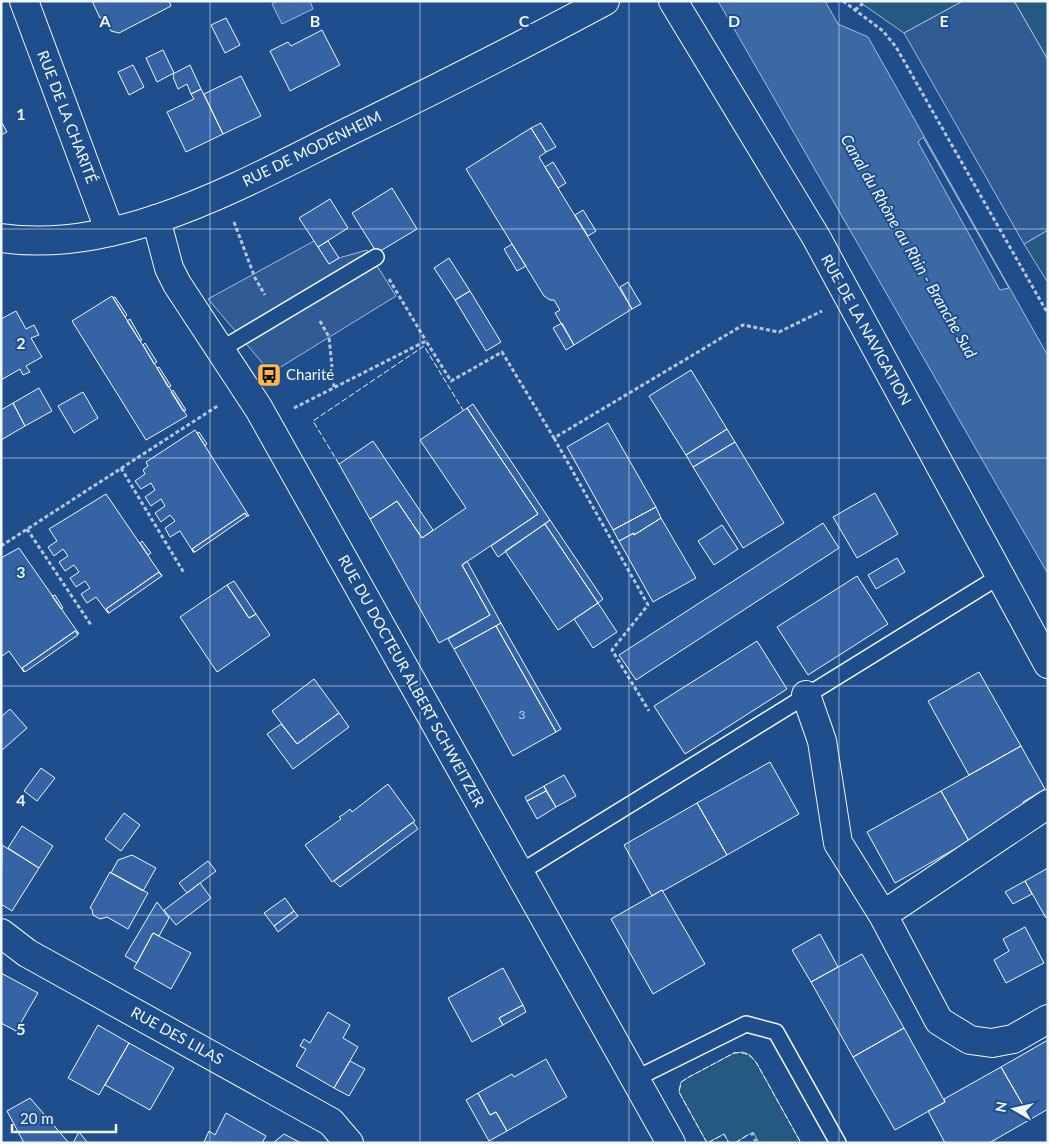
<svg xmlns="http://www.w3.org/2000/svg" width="1049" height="1144" font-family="Lato,sans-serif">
  <rect width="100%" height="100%" fill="#1f4e8c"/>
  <path fill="#245a82" stroke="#a8bbd7" d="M858,1H963L904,33Z
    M1014,1H1048V60Z
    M1048,230V283L1024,244Z
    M743,1052L750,1055L756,1062L801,1143H759L753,1132L735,1143H729L724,1134L707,1143L679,1092L681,1082L689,1077L734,1053Z"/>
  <path fill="#305b95" stroke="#a8bbd7" d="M963,1H1014L1048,60V230L1024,244L904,33Z
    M314,241L329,264L339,258L367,250L396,296L271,373L208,299Z"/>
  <path fill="#3b69a3" stroke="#a8bbd7" d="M277,1H310L313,9L282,24L272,4Z
    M718,1H825L838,24L868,37L1048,356V574Z"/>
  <path fill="#1f4e8c" stroke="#a8bbd7" d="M923,137L1009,288L1000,290L918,142Z"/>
  <path fill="#3563a3" stroke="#f2f6ff" d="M92,1H169L171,6L119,33L111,31L103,16L100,18Z
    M226,18L240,45L225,53L211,25Z
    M322,30L340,65L290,91L270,51L288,42L291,46Z
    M163,50L174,73L157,82L146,58Z
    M133,65L144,87L129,95L118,72Z
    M190,65L201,89L191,94L187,84L178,89L173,77L174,76L173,74Z
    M241,76L261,116L223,134L204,94Z
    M201,89L223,134L186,152L167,112L194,99L191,94Z
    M1,121L7,132L1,135Z
    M541,123L556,147L546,152L531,128Z
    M531,128L546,152L539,157L632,309L574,345L555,313L560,310L554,300H550L544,296L466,169Z
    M553,162L566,183L558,188L545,167Z
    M392,188L417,229L377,253L352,213Z
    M330,199L348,228L318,247L299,218Z
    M583,210L596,231L588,236L575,215Z
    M328,241L339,258L329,264L318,247Z
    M512,244L526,266L517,271L504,249Z
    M449,258L470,291L455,300L434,268Z
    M628,282L641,304L632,309L620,287Z
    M470,291L501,342L486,351L455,300Z
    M112,296L187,416L146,440L72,321Z
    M115,297L127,315L125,317L113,298Z
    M16,311L26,329L34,325L39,335L31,338L42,357L26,366L30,372L23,375L20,369L1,380V319Z
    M130,319L142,340L140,341L127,321Z
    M562,323L574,345L566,350L553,328Z
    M145,343L157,362L154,364L143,345Z
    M159,367L171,386L168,387L157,368Z
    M691,370L727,429L686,455L649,396Z
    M39,388L52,411L25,426L13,403Z
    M173,390L186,410L183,411L171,392Z
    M83,392L98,418L74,433L58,406Z
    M13,403L25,426L1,440V410Z
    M473,404L550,520L498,557L491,546L538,514L467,408Z
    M467,408L538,514L462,565L490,615L439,643L370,519L397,501L422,538L466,508L420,440Z
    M608,423L656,507L613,530L567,447Z
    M727,429L735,442L693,467L686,455Z
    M195,430L249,516H247L245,513L192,549L194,553L180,531L170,537L165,528L175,521L170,515L161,522L155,513L165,506L161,499L151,506L145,497L155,490L151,483L141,489L135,481L145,474L143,470L148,466L146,462Z
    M199,432L207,444L205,446L197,433Z
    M373,441L433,530L422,538L397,501L370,519L339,464Z
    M735,442L784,523L743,548L693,467Z
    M875,493L898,534L857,558L833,517Z
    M106,494L162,576L159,572L106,609L109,613H108L96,597L87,603L81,594L90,588L85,581L76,587L70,578L79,572L74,565L65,571L59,562L68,556L63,549L54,556L48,547L57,541L49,529Z
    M656,507L661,518L634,535V533L619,541L613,530Z
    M245,513L247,516L195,552L192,549Z
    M661,518L696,578L653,602L619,541L634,533V535Z
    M550,520L603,599L598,603L545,524Z
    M823,523L839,548L636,680L619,655Z
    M545,524L598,603L558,630L505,551Z
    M722,525L738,549L714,565L698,541Z
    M142,541L151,553L148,555L140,543Z
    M19,548L79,634L75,631L22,668L24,672L9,651L1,657V558Z
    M897,558L905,572L876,589L868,575Z
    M467,561L501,623L454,649L448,639L490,615L462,565Z
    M159,572L162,576L109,613L106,609Z
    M857,576L888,624L808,675L777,627Z
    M234,581L256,614L249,618L227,585Z
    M227,585L249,618L256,614L270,635L217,672L180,617Z
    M55,595L63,608L61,609L52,596Z
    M598,603L617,632L593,648L574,619Z
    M501,623L561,729L556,732L496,626Z
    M496,626L556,732L513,756L454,649Z
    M75,631L78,635L25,672L22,668Z
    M757,641L787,689L685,754L654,706Z
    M979,672L1021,746L969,775L928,701Z
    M314,679L339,713L297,744L272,711Z
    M10,709L27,728L1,751V717Z
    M339,713L349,727L293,769L267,734L281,724L297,744Z
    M1021,746L1045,789L1023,802L1027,809L969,841L941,791Z
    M770,762L799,814L727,855L697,803Z
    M41,768L55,778L37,801L24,791Z
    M564,775L576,796L556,807L544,786Z
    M388,784L415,821L332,882L305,845L341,819L339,817L344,814L350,809L352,812Z
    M544,786L546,791L527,801L525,797Z
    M546,791L556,807L537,819L527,801Z
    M941,791L969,841L895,883L867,832Z
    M697,803L727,855L663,891L662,890L652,896L624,845Z
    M124,813L140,825L121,851L105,839Z
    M413,822L418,829L340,887L334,881Z
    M22,826L53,846L39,868L8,848Z
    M2,845L39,868L12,911L1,904Z
    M132,855L156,868L143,891L111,873L118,860Z
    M208,861L216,871L187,893L179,883Z
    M1048,868V916L1046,918L1025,881Z
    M110,872L148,893L128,929L107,917L100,919L93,915L92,909L90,908Z
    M1025,881L1032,894L1013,904L1005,892Z
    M200,883L211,898L176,925L164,910Z
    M662,890L705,964L653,994L611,919Z
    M285,898L294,911L274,926L264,913Z
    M157,902L169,918L159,936L153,933L137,963L125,956Z
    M294,911L298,916L278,932L274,926Z
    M1025,927L1044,963L1006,983L994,960L1009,951L1003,939Z
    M153,933L191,953L171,989L134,968Z
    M820,934L838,967L811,982L792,950Z
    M862,954L904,1028L853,1057L811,982Z
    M503,968L523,1005L499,1018L503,1025L472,1042L448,998Z
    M1,973L38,993L16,1031L1,1023Z
    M523,1005L526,1012L503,1025L499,1018Z
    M328,1012L350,1025L343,1038L358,1047L334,1088L296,1066L306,1049L300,1046L304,1039L310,1043Z
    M98,1025L129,1043L99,1095L68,1078Z
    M904,1028L945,1102L895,1130L853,1057Z
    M1048,1040V1109L1031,1119L1001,1067Z
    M129,1043L174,1068L150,1110L105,1085Z
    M546,1059L567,1097L507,1131L496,1112L490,1115L478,1093L512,1074L514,1077Z
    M350,1061L365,1069L349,1096L334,1088Z
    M1001,1067L1031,1119L989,1143H945L928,1111L945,1102L944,1099Z
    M478,1093L490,1115L496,1112L507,1131L489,1141L466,1100Z
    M30,1098L69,1143H24L7,1111Z
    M226,1113L266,1136L262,1143L204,1142L209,1131L215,1135Z
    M79,1132L88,1143H73Z
    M284,1134L301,1143H273Z"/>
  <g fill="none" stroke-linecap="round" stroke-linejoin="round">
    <defs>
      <path id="service" d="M220,350L376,257
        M519,873L1000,576
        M635,1079L746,1024L776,1032L838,1143"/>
      <path id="minor" d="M24,1L110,232
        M673,1L816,237L1048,664
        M156,219L169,268L177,284L259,409L671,1143
        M806,695L822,741L838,843L883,915L939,1021L970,1040L992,1043L1013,1039L1048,1019
        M883,915L1048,804
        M1,933L27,953L331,1122L349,1143"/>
      <path id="secondary" d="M1,238C122,256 251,179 356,128C440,87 523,45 605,1"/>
    </defs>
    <use href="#service" stroke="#f2f6ff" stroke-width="18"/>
    <use href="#minor" stroke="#f2f6ff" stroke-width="30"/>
    <use href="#secondary" stroke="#f2f6ff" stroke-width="30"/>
    <path stroke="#b3c4dc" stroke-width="3" stroke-dasharray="4 2.5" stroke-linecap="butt" d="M843,1L883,31L896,47L1048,314
      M855,10L866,1
      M234,222L255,278L265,295
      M389,279L426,341
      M320,321L329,337L334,387
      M294,408L426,341L451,381L502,352L554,438L743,325L779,332L822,311
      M554,438L648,605L612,650L649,711
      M121,468L184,573
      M27,529L91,625
      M1,546L219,405"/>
    <use href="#service" stroke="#1f4e8c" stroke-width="15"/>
    <use href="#minor" stroke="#1f4e8c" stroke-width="28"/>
    <use href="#secondary" stroke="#1f4e8c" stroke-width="28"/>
    <path stroke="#97c8a6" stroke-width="4" stroke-dasharray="2.5 4" stroke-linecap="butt" d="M752,1133L757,1143"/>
    <path stroke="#f2f6ff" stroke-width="1" stroke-dasharray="6 2.5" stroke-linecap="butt" d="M339,464L313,421L424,346L463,410
      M707,1143L679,1092L681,1082L689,1077L734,1053C745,1052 749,1054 756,1062L801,1143
      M708,1143L724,1134L729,1143
      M735,1143L749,1134"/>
  </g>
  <path fill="none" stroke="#f2f6ff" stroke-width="1" stroke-opacity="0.55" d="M210,1V1143M420,1V1143M629,1V1143M839,1V1143M1,229H1048M1,458H1048M1,686H1048M1,915H1048"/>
  <defs>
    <symbol id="bus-square" viewBox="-11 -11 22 22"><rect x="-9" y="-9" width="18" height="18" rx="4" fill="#ffb74d" stroke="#1f4e8c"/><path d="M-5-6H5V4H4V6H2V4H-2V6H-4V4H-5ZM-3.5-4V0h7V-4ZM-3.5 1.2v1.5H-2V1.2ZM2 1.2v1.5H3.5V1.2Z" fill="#111"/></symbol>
  </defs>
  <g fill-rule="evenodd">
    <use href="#bus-square" x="255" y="361" width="28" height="28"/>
  </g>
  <g text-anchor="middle" stroke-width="4" stroke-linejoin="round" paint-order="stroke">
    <g font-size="12" fill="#c3d1e8">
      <text x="522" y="719">3</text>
    </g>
    <g font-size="15" fill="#f2f6ff" stroke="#1f4e8c">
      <text transform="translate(67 117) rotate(69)" y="5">RUE DE LA CHARITÉ</text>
      <text transform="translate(312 149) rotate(-26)" y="5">RUE DE MODENHEIM</text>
      <text transform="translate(866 330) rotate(61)" y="5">RUE DE LA NAVIGATION</text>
      <text transform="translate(411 681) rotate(61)" y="5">RUE DU DOCTEUR ALBERT SCHWEITZER</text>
      <text transform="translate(177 1036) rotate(29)" y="5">RUE DES LILAS</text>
    </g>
    <g font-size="15" fill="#f2f6ff" stroke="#1f4e8c" text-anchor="start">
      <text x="286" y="380">Charité</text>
    </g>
    <g font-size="16" font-style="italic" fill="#f2f6ff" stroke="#1f4e8c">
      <text transform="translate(909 246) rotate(60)" y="6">Canal du Rhône au Rhin - Branche Sud</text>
    </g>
  </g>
  <g font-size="16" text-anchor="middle" font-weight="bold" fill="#f2f6ff" stroke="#1f4e8c" stroke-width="4" stroke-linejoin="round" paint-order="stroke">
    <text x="105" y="27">A</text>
    <text x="315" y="27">B</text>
    <text x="524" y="27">C</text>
    <text x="734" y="27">D</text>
    <text x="944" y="27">E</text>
    <text x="21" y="120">1</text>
    <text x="21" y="349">2</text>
    <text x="21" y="578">3</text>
    <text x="21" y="806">4</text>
    <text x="21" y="1035">5</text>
  </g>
  <rect width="1049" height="1144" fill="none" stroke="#f2f6ff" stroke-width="5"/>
  <g transform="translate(1014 1109) rotate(279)" stroke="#1f4e8c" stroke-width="4" paint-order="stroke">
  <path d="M0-4L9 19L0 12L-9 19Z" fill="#f2f6ff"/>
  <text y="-8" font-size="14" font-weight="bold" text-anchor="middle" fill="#f2f6ff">N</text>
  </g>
  <path d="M12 1124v8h104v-8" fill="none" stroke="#f2f6ff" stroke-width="2.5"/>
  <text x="20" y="1124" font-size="15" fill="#f2f6ff" stroke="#1f4e8c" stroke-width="4" paint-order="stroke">20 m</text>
</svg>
